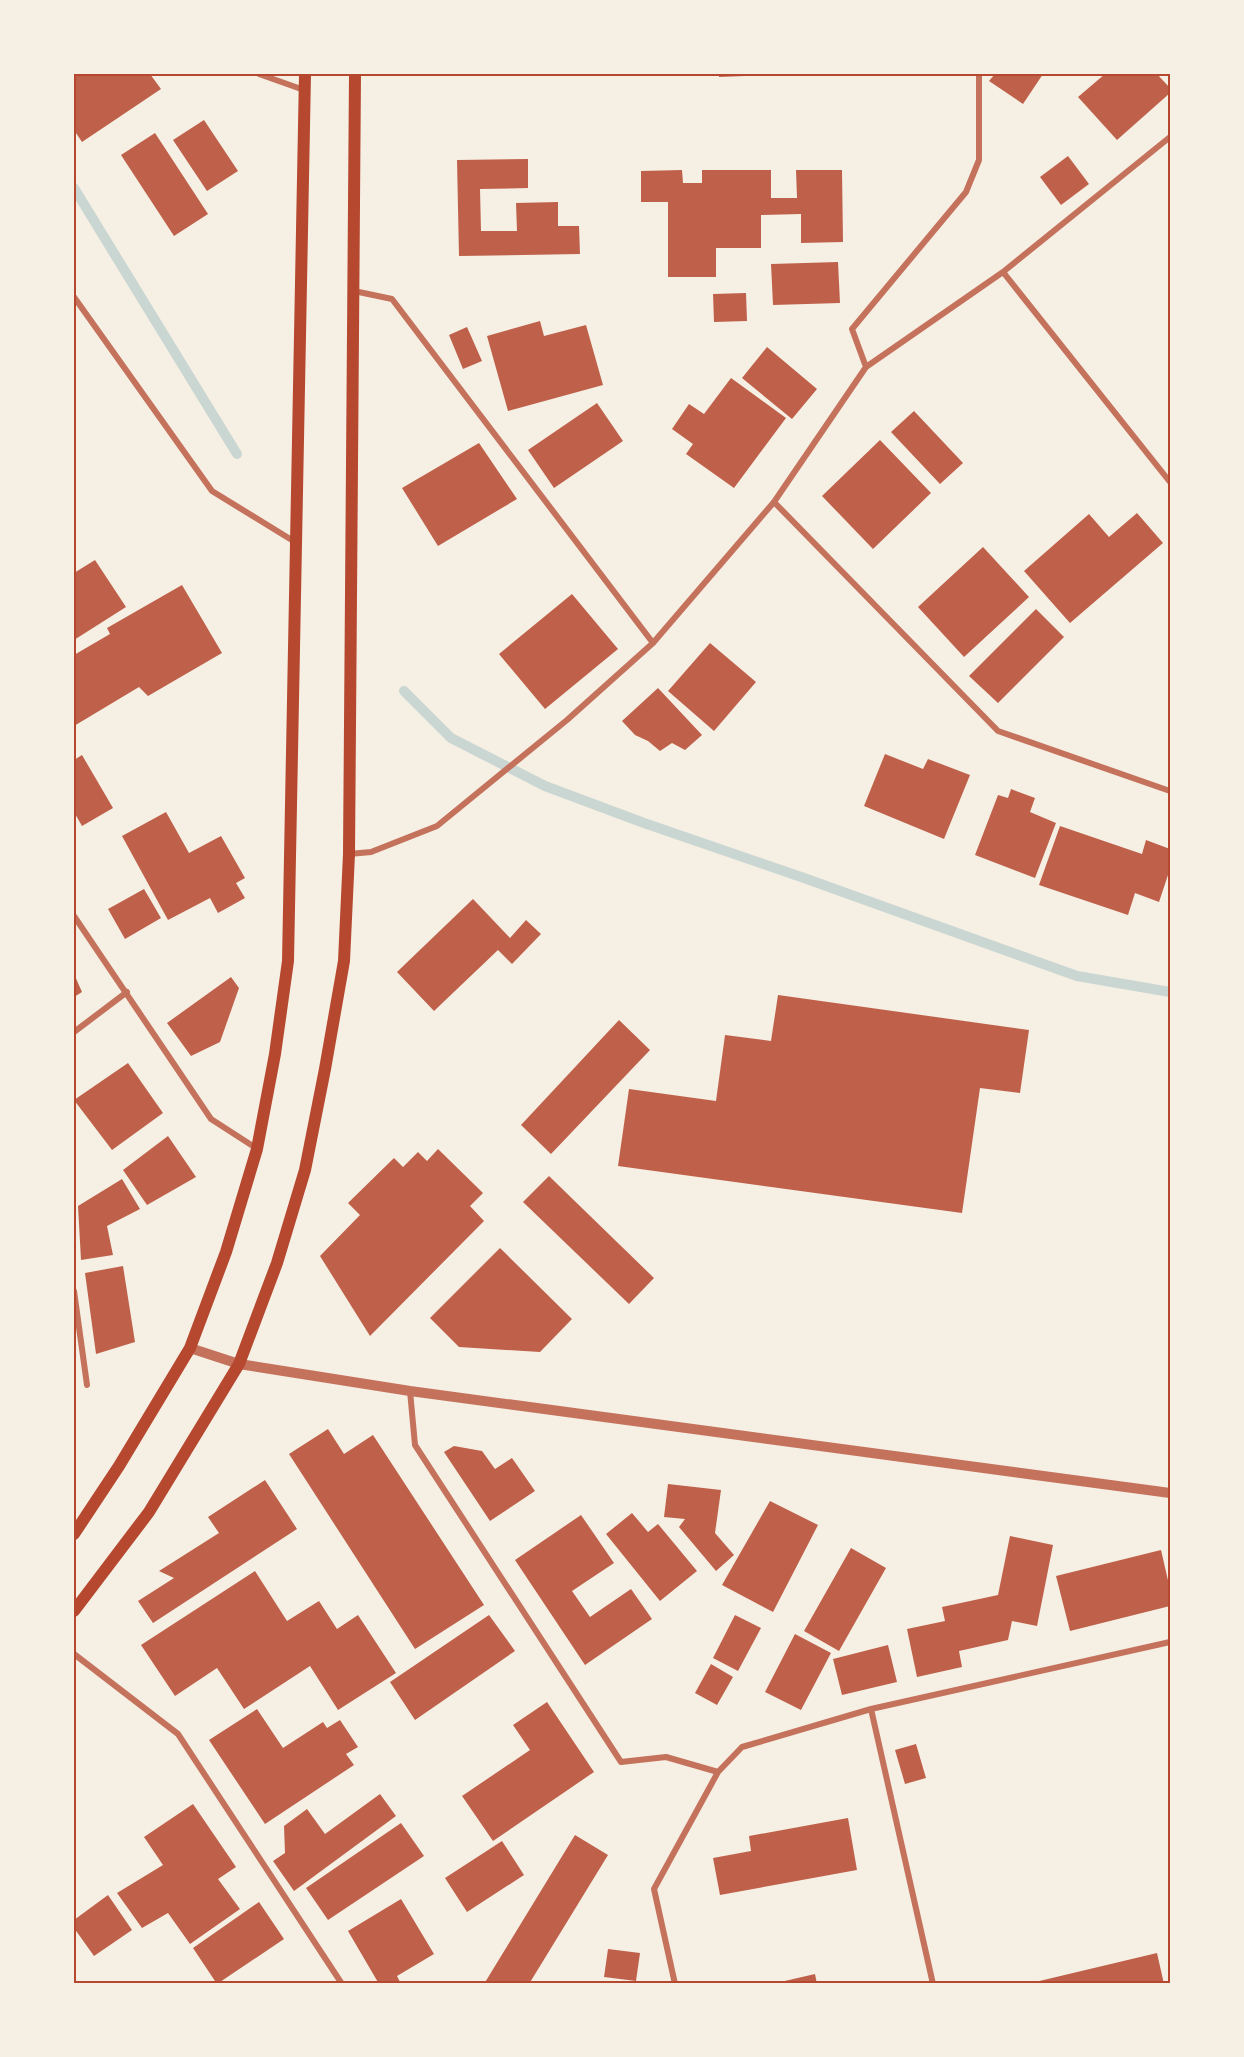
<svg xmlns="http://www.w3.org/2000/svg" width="1244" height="2057" font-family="'PT Serif',serif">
  <rect width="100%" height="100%" fill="#f6efe4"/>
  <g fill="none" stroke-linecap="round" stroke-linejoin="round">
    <path stroke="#c9d6d2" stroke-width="10" d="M74,188L237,454
      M404,691L451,738L545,786L644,823L804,878L1077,976L1170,992"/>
  </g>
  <path fill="#bf614a" d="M74,74H150L161,89L82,142L74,130Z
    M719,74H768V75L719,77Z
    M995,74H1043L1023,104L989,81Z
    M1105,74H1157L1170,88V93L1117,140L1078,97Z
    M204,120L238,171L207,191L173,140Z
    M155,133L208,214L174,236L121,155Z
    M1068,156L1089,184L1061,205L1040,177Z
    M528,159V188L480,189L481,231H517L516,203L558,202V226H579L580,254L459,256L457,160Z
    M682,170L683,183H702V170H771V198H797L796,170H842L843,242L801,243V214L761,215V248H716V277H668V202H641V171Z
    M838,262L840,303L773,305L771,264Z
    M746,293L747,321L714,322L713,294Z
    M540,321L544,336L586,325L603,385L508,411L487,336Z
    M467,327L482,361L463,369L449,335Z
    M767,347L817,389L792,419L742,378Z
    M731,378L786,418L734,488L686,454L693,444L672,429L689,404L704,414Z
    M597,403L623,441L554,488L528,450Z
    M914,411L963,463L940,484L891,432Z
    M880,440L931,493L873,549L822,496Z
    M479,443L517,499L438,546L402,488Z
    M1137,513L1163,543L1070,623L1024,571L1089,514L1109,537Z
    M983,547L1029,597L964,657L918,607Z
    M95,560L126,607L74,640V573Z
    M182,585L222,653L148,696L139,687L74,726V655L110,634L107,628Z
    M572,594L618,649L545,709L499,654Z
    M1036,609L1064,637L998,703L969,676Z
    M710,643L756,682L714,731L668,691Z
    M658,688L702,735L685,750L672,743L660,751L648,741L635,735L622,721Z
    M885,754L923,769L928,759L970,775L944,839L864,806Z
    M82,755L113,808L82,826L74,812V760Z
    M1011,789L1035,798L1030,812L1056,823L1035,878L975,855L998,795L1008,798Z
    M166,812L189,853L221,836L245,878L236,883L245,898L218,913L210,898L168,920L122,836Z
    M1060,826L1142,854L1146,840L1170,849V869L1159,902L1135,893L1128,915L1039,885Z
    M144,889L161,918L125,939L108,909Z
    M473,899L510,938L526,920L541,934L512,964L498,950L434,1011L397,972Z
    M74,974L82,992L74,997Z
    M231,977L239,988L220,1042L191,1056L167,1023Z
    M778,995L1029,1030L1020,1093L980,1088L962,1213L618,1166L629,1089L716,1101L725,1035L771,1041Z
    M619,1020L650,1050L551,1154L521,1125Z
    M128,1063L163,1113L112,1150L74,1100Z
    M168,1136L196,1177L147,1205L123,1170Z
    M438,1149L483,1193L470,1206L484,1221L370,1336L320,1256L360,1215L348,1203L394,1158L403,1167L418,1152L427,1161Z
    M549,1176L654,1278L629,1304L523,1202Z
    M122,1179L140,1209L107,1226L113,1255L81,1260L78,1206Z
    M500,1248L572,1319L540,1352L459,1347L430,1318Z
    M123,1266L135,1342L96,1354L85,1273Z
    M328,1429L344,1454L373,1435L484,1605L415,1649L289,1454Z
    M454,1446L482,1451L495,1469L512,1458L535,1491L490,1521L444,1452Z
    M265,1480L297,1529L153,1623L138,1601L174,1578L159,1571L219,1533L208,1517Z
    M668,1484L721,1490L715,1533L734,1555L716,1571L679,1527L685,1519L664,1517Z
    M770,1501L818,1525L773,1612L722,1585Z
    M632,1513L648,1532L658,1524L697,1571L660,1601L606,1534Z
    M581,1515L614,1563L572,1591L590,1617L631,1589L652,1619L585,1665L515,1560Z
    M1010,1536L1053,1545L1037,1626L1012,1621L1008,1640L959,1651L962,1667L917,1677L907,1629L945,1621L942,1607L998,1595Z
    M851,1548L886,1568L839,1651L804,1631Z
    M1161,1550L1170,1589V1606L1070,1631L1056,1576Z
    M255,1571L287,1621L319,1601L337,1629L358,1615L396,1673L338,1710L310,1666L244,1709L217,1668L175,1696L141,1645Z
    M489,1615L515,1651L415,1720L390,1682Z
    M735,1615L761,1628L738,1671L713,1658Z
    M795,1634L831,1653L801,1710L765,1692Z
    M888,1645L897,1682L842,1695L833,1659Z
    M711,1664L733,1677L717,1705L695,1693Z
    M547,1702L594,1772L493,1841L462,1796L530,1750L513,1725Z
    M257,1709L283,1748L323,1722L327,1728L340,1720L358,1747L346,1754L354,1765L265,1824L209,1740Z
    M916,1744L926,1778L905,1784L895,1750Z
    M380,1794L396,1816L294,1891L273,1861L285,1853L284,1826L307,1809L325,1834Z
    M193,1804L236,1867L218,1879L240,1909L190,1944L168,1913L142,1928L117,1893L163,1865L144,1837Z
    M848,1818L857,1870L720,1895L713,1858L751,1851L749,1836Z
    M401,1823L424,1856L328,1920L306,1888Z
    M575,1835L608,1855L529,1984H484Z
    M502,1841L524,1875L467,1912L445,1878Z
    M108,1895L132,1930L94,1956L74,1928V1920Z
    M401,1899L434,1954L397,1976L401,1984H379L348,1931Z
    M259,1902L284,1939L217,1984L193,1948Z
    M608,1949L640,1953L636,1981L604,1977Z
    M1157,1953L1164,1984H1031V1983Z
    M815,1974L817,1984H776V1983Z"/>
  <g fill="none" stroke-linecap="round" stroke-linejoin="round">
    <path stroke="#c5725c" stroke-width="6" d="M259,74L304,90
      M1003,272L1170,482
      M354,291L392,299L653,643
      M74,297L212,491L295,542
      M866,367L852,329L966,192L979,160V74
      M774,502L998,731L1170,791
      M349,854L371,852L437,826L567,720L653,643L774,502L866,367L1003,272L1170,137
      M74,916L211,1119L256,1148
      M74,1032L127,992
      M74,1291L87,1385
      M410,1391L415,1445L621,1762L666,1757L718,1772
      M74,1654L178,1734L342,1984
      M871,1709L933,1984
      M675,1984L654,1889L718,1772L742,1747L871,1709L1170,1642"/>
    <path stroke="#c5725c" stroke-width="10" d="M190,1348L239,1364L410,1391L1170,1493"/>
    <path stroke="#b5482f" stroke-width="12" d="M74,1534L119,1466L190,1348L226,1252L257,1149L275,1054L288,961L305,74
      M74,1611L149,1512L239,1364L277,1263L305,1170L325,1069L344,961L349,854L355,74"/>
  </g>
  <rect width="1244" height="2057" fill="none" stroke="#f6efe4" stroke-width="150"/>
  <rect x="75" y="75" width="1094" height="1907" fill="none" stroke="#b5482f" stroke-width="2"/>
</svg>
